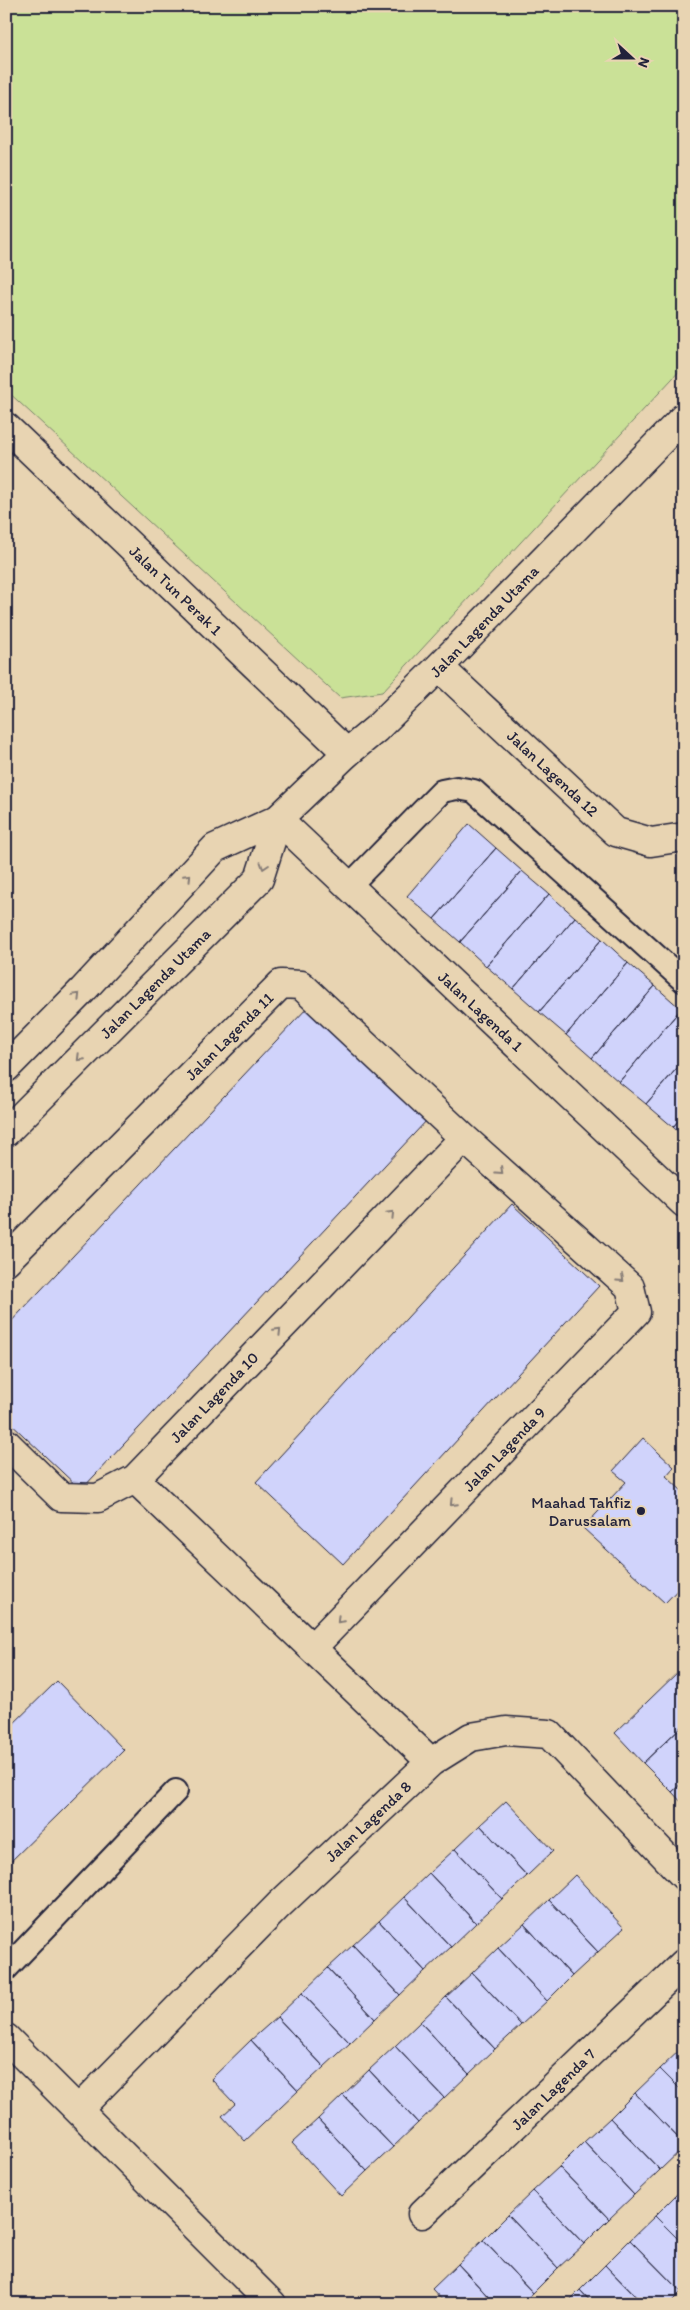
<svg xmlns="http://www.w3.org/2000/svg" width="690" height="2310" font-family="Itim,sans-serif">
  <rect width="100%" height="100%" fill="#e8d4b2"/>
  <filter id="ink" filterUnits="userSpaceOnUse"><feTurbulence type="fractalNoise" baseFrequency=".02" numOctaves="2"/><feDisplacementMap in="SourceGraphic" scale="10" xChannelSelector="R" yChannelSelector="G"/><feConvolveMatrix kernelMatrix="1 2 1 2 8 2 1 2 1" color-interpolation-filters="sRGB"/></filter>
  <g filter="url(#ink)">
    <path fill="#cae197" stroke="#768269" d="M6,6H684V366L382,692L340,698L6,390Z"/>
    <path fill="#d0d3fb" stroke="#22223b" d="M469,824L496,848L434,919L407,896Z
      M496,848L522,871L460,942L434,919Z
      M522,871L549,894L486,966L460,942Z
      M549,894L575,917L513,989L486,966Z
      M575,917L602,939L539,1012L513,989Z
      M602,939L628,963L566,1035L539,1012Z
      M628,963L655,986L592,1058L566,1035Z
      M655,986L681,1009L619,1082L592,1058Z
      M309,1006L428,1119L81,1490L6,1419V1327Z
      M681,1009L684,1011V1060L646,1104L619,1082Z
      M684,1060V1114L673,1127L646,1104Z
      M684,1114V1137L673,1127Z
      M512,1204L599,1286L343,1564L256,1482Z
      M684,1382V1397L676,1390Z
      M643,1438L674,1467L666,1476L684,1493V1583L665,1603L583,1528L626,1482L613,1471Z
      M680,1670L684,1674V1724L643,1763L615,1733Z
      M57,1681L124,1750L6,1866V1731Z
      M684,1724V1781L672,1792L643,1763Z
      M684,1781V1805L672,1792Z
      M506,1801L553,1851L527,1876L480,1825Z
      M480,1825L527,1876L502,1899L455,1849Z
      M455,1849L502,1899L476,1923L429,1873Z
      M429,1873L476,1923L451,1947L404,1897Z
      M575,1875L624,1928L598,1952L549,1900Z
      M404,1897L451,1947L425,1971L379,1921Z
      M549,1900L598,1952L572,1976L524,1924Z
      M379,1921L425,1971L400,1995L353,1945Z
      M524,1924L572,1976L547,2001L498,1948Z
      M353,1945L400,1995L375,2019L328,1968Z
      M498,1948L547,2001L521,2025L472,1973Z
      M328,1968L375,2019L350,2043L302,1993Z
      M472,1973L521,2025L495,2049L446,1997Z
      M302,1993L350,2043L324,2067L277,2017Z
      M446,1997L495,2049L469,2074L420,2022Z
      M277,2017L324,2067L298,2091L251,2040Z
      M420,2022L469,2074L444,2098L395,2046Z
      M251,2040L298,2091L245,2141L222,2116L235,2104L211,2079Z
      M395,2046L444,2098L418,2123L369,2070Z
      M684,2046V2093L660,2069Z
      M660,2069L684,2093V2144L635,2093Z
      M369,2070L418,2123L393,2147L343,2095Z
      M635,2093L684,2144V2147L660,2170L610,2118Z
      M343,2095L393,2147L367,2171L318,2119Z
      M610,2118L660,2170L634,2195L584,2142Z
      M318,2119L367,2171L341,2196L292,2143Z
      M584,2142L634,2195L609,2219L559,2167Z
      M559,2167L609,2219L584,2244L533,2191Z
      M533,2191L584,2244L558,2268L508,2215Z
      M680,2191L684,2194V2245L655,2216Z
      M508,2215L558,2268L533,2293L483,2240Z
      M655,2216L684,2245V2289L681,2292L630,2240Z
      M483,2240L533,2293L521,2304H495L458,2264Z
      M630,2240L681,2292L669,2304H643L605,2265Z
      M458,2264L495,2304H446L432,2289Z
      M605,2265L643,2304H593L580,2290Z
      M580,2290L593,2304H566Z"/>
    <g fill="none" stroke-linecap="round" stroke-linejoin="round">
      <defs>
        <path id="service" d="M349,886L442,791L457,788L474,791L684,981
          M6,1969L176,1791"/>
        <path id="minor" d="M439,667L616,832L651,842L684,837
          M6,1068L83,990L215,848L278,819L347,753L376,729L439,667L684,417
          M6,1132L259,879L278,819
          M6,1261L281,984L301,985L464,1138L630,1287L636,1312L313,1647
          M6,1443L61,1497L98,1498L135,1479L464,1138
          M135,1479L431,1762
          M6,2038L272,2304
          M79,2109L279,1905L431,1762L471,1737L506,1731L549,1734L684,1876
          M422,2214L684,1963"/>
        <path id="tertiary" d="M6,427L347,753
          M278,819L684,1203"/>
      </defs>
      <use href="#service" stroke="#22223b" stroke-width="26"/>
      <use href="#minor" stroke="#22223b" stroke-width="31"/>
      <use href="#tertiary" stroke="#22223b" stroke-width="31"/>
      <use href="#service" stroke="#e8d4b2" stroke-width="22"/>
      <use href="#minor" stroke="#e8d4b2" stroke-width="28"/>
      <use href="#tertiary" stroke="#e8d4b2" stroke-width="28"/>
    </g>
    <defs><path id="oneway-chevron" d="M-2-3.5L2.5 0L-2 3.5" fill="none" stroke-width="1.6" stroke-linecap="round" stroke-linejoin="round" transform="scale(1.25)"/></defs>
    <g stroke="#857b76">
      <use href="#oneway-chevron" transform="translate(264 866) rotate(108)"/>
      <use href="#oneway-chevron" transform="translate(188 877) rotate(-47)"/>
      <use href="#oneway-chevron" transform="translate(77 996) rotate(-46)"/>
      <use href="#oneway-chevron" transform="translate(80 1058) rotate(135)"/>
      <use href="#oneway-chevron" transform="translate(500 1171) rotate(42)"/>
      <use href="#oneway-chevron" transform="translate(391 1214) rotate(-46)"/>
      <use href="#oneway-chevron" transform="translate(621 1279) rotate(42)"/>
      <use href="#oneway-chevron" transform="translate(278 1331) rotate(-46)"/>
      <use href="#oneway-chevron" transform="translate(453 1503) rotate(134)"/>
      <use href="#oneway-chevron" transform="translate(340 1620) rotate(134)"/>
    </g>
  </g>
  <circle fill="#22223b" stroke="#e8d4b2" stroke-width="2" cx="641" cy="1511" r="5"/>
  <g text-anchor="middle" stroke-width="4" stroke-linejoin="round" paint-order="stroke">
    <g font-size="16" fill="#22223b" stroke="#e8d4b2">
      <text transform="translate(176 590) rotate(44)" y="6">Jalan Tun Perak 1</text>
      <text transform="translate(484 621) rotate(-46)" y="6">Jalan Lagenda Utama</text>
      <text transform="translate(553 773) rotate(43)" y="6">Jalan Lagenda 12</text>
      <text transform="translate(155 983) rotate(-45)" y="6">Jalan Lagenda Utama</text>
      <text transform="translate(481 1011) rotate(43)" y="6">Jalan Lagenda 1</text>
      <text transform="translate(229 1036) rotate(-45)" y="6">Jalan Lagenda 11</text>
      <text transform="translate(214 1397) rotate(-46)" y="6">Jalan Lagenda 10</text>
      <text transform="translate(504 1449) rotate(-46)" y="6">Jalan Lagenda 9</text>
      <text transform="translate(368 1821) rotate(-43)" y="6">Jalan Lagenda 8</text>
      <text transform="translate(553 2089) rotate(-44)" y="6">Jalan Lagenda 7</text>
    </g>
    <g font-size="16" fill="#22223b" stroke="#e8d4b2" text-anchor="end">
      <text x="631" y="1508">Maahad Tahfiz<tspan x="631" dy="18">Darussalam</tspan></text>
    </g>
  </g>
  <rect width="690" height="2310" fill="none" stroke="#e8d4b2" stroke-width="25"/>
  <rect x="12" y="12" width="665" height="2285" fill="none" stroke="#22223b" stroke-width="2" filter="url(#ink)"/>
  <g transform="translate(632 58) rotate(111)" stroke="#e8d4b2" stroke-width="4" paint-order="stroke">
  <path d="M0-4L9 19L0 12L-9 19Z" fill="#22223b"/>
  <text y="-8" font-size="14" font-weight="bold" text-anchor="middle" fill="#22223b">N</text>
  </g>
</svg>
